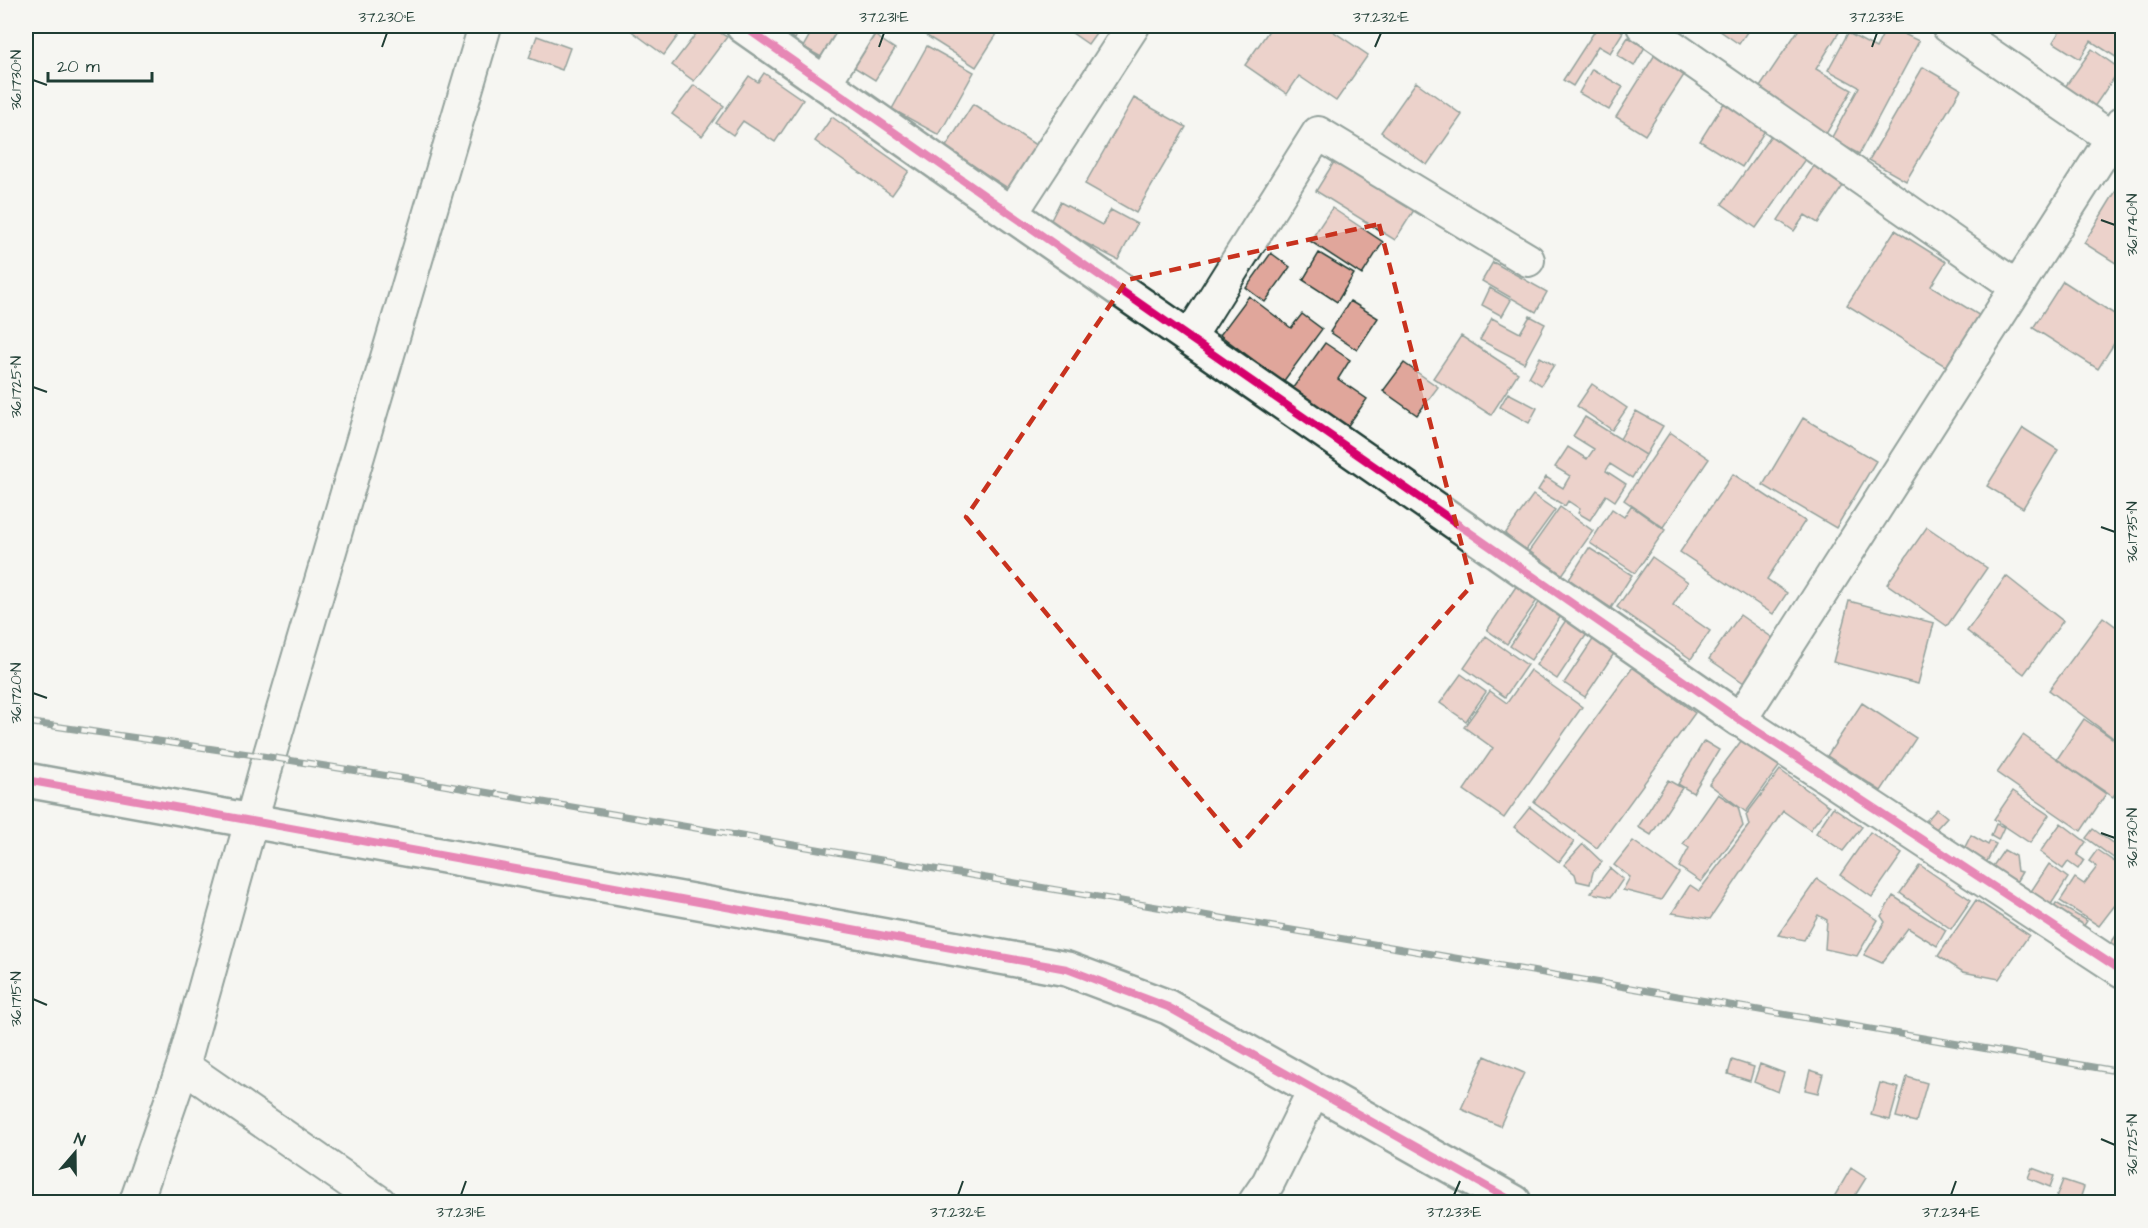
<svg xmlns="http://www.w3.org/2000/svg" width="2148" height="1228" font-family="'Architects Daughter',sans-serif">
  <rect width="100%" height="100%" fill="#f6f6f2"/>
  <filter id="ink" filterUnits="userSpaceOnUse"><feTurbulence type="fractalNoise" baseFrequency=".0167" numOctaves="2"/><feDisplacementMap in="SourceGraphic" scale="12" xChannelSelector="R" yChannelSelector="G"/><feConvolveMatrix kernelMatrix="1 2 1 2 8 2 1 2 1" color-interpolation-filters="sRGB"/></filter>
  <g filter="url(#ink)">
    <path fill="#e0a69b" stroke="#1f3d34" stroke-width="1.5" d="M448,26H477L474,34Z
      M627,26H685L664,55L626,27Z
      M702,26H710L727,37L694,81L672,65Z
      M785,26H801L795,39L782,32Z
      M815,26H821L838,34L825,59L803,47Z
      M911,26H1002L976,67Z
      M1062,26H1101L1088,44Z
      M1272,26H1325L1368,55L1336,101L1299,76L1287,94L1245,65Z
      M1598,26H1614L1623,32L1610,53L1598,46L1573,86L1563,80Z
      M1713,26H1751L1739,44Z
      M1801,26H1843L1816,69L1852,90L1826,134L1758,90Z
      M1887,26L1919,41L1859,154L1831,139L1859,87L1828,70L1848,33L1876,48Z
      M2063,26H2122V61L2091,41L2080,59L2053,42Z
      M874,35L895,49L875,80L854,67Z
      M537,36L570,48L562,70L529,58Z
      M1628,37L1645,47L1634,66L1617,55Z
      M927,46L974,72L939,135L892,109Z
      M2092,49L2120,69L2094,107L2065,87Z
      M1656,53L1686,72L1645,135L1616,117Z
      M1923,67L1961,89L1906,181L1869,160Z
      M1592,69L1623,87L1609,110L1579,93Z
      M764,73L803,100L775,142L743,121L733,135L716,123L749,76L758,82Z
      M1416,82L1462,115L1427,165L1381,132Z
      M694,85L724,106L702,136L672,114Z
      M1134,98L1186,127L1136,213L1085,184Z
      M1724,103L1766,129L1742,167L1700,141Z
      M973,104L1045,151L1017,194L945,148Z
      M832,117L909,171L892,195L815,141Z
      M1772,134L1806,158L1756,228L1722,204Z
      M1337,157L1416,207L1395,240L1316,191Z
      M1814,166L1843,186L1818,223L1805,215L1794,231L1778,220Z
      M2122,181V267L2084,243Z
      M1060,202L1102,225L1111,210L1137,224L1118,260L1049,224Z
      M1332,208L1383,242L1362,275L1310,241Z
      M1895,230L1946,262L1931,286L1982,317L1950,369L1847,305Z
      M1271,253L1290,267L1265,302L1246,288Z
      M1319,253L1354,274L1337,302L1303,280Z
      M1493,262L1547,292L1536,312L1482,281Z
      M2063,281L2122,319V331L2098,369L2033,328Z
      M1490,288L1511,300L1502,316L1482,305Z
      M1249,296L1291,328L1302,314L1322,329L1283,382L1220,335Z
      M1350,301L1378,318L1357,350L1330,332Z
      M1530,316L1545,324L1524,363L1480,340L1492,318L1520,333Z
      M1461,336L1518,373L1491,415L1433,378Z
      M1325,343L1350,360L1338,379L1367,399L1347,427L1292,389Z
      M1540,357L1554,365L1541,385L1529,377Z
      M1404,363L1438,387L1417,415L1383,391Z
      M1592,384L1627,408L1612,430L1577,406Z
      M1508,393L1537,408L1529,423L1500,407Z
      M1636,411L1663,426L1646,455L1620,439Z
      M1585,417L1646,455L1632,478L1610,464L1606,471L1626,484L1615,501L1606,495L1590,520L1578,513L1580,509L1568,501L1565,506L1538,490L1546,477L1563,488L1570,476L1555,467L1568,447L1587,459L1594,449L1573,436Z
      M1803,418L1876,461L1836,528L1763,485Z
      M2023,428L2058,450L2023,508L1987,486Z
      M1670,432L1709,459L1663,527L1624,500Z
      M1733,474L1805,521L1767,579L1787,593L1773,614L1680,552Z
      M1533,495L1555,510L1526,550L1505,534Z
      M1631,506L1665,530L1635,573L1590,543L1612,509L1624,517Z
      M1560,507L1593,531L1562,575L1529,551Z
      M1927,527L1987,568L1947,626L1887,584Z
      M1589,548L1632,575L1611,608L1568,581Z
      M1652,557L1688,582L1673,605L1710,631L1691,659L1617,607Z
      M2006,576L2063,621L2024,674L1967,631Z
      M1517,585L1538,599L1507,644L1487,630Z
      M1540,601L1561,616L1531,660L1510,646Z
      M1849,601L1934,623L1918,684L1833,662Z
      M1740,615L1777,641L1747,685L1709,659Z
      M2103,617L2122,631V740L2120,743L2049,690Z
      M1566,620L1587,634L1557,679L1536,665Z
      M1486,636L1527,665L1505,697L1464,668Z
      M1594,638L1615,652L1585,697L1564,683Z
      M1633,667L1695,713L1597,848L1534,802Z
      M1530,670L1582,707L1504,818L1464,790L1493,748L1464,727L1490,691L1507,703Z
      M1461,674L1486,692L1466,721L1440,703Z
      M1862,703L1916,738L1881,791L1827,756Z
      M2084,719L2122,745V782L2113,797L2057,759Z
      M2023,735L2106,794L2081,831L1997,773Z
      M1744,737L1781,764L1746,812L1709,784Z
      M1704,741L1719,750L1693,793L1678,784Z
      M1780,770L1829,806L1810,830L1783,811L1710,919L1672,913L1690,885L1699,891L1749,825L1746,815Z
      M1668,780L1682,788L1651,835L1638,827Z
      M2013,791L2049,815L2030,843L1994,819Z
      M1718,794L1738,807L1743,826L1701,882L1679,867L1689,848L1683,844Z
      M1530,807L1574,842L1559,862L1514,827Z
      M1833,807L1862,827L1843,851L1816,833Z
      M1937,809L1947,817L1936,829L1926,821Z
      M2061,823L2086,842L2077,855L2084,860L2078,869L2068,862L2063,869L2040,852Z
      M1996,824L2004,827L1998,840L1991,836Z
      M2093,829L2122,850V864L2086,838Z
      M1870,832L1902,854L1872,897L1840,875Z
      M1971,835L1988,845L1990,841L1996,844L1984,867L1961,855Z
      M1633,841L1679,873L1661,900L1623,890L1630,877L1614,865Z
      M1583,844L1602,862L1593,872L1590,884L1577,881L1575,874L1564,865Z
      M2004,850L2015,856L2017,871L2022,872L2015,884L1986,876Z
      M2097,850L2122,867V896L2099,926L2060,901L2075,878L2084,884L2097,867L2089,861Z
      M2049,864L2068,878L2048,909L2028,896Z
      M1920,865L1971,900L1951,929L1900,893Z
      M1610,868L1623,879L1611,897L1591,893Z
      M1817,879L1878,920L1857,956L1825,949L1827,920L1818,915L1804,940L1778,935Z
      M1893,896L1946,930L1937,946L1908,928L1882,963L1864,955L1885,922L1881,916Z
      M1976,900L2029,935L1999,979L1963,972L1938,956Z
      M2056,903L2087,921L2077,936L2047,917Z
      M2122,927V961L2106,950Z
      M1485,1056L1524,1073L1500,1126L1461,1109Z
      M1732,1060L1754,1067L1750,1081L1728,1074Z
      M1760,1064L1784,1073L1778,1092L1754,1082Z
      M1810,1070L1823,1074L1818,1093L1805,1090Z
      M1907,1077L1927,1083L1916,1122L1896,1117Z
      M1880,1083L1899,1088L1890,1120L1871,1115Z
      M1851,1168L1866,1178L1851,1202H1831Z
      M2032,1168L2054,1176L2050,1187L2028,1178Z
      M2063,1180L2084,1187L2079,1202H2069L2056,1198Z"/>
    <g fill="none" stroke-linecap="round" stroke-linejoin="round">
      <defs>
        <path id="minor" d="M1643,26L2017,287
          M1948,26L2122,145
          M824,84L860,26
          M2122,123L1740,720L2122,971
          M1011,214L1133,26
          M1189,338L1318,133L1528,260
          M183,1066L379,1202
          M136,1202L183,1066L269,757L485,26
          M1255,1202L1268,1183L1314,1090"/>
        <path id="tertiary" d="M743,26L1011,214L1740,720
          M26,780L1067,969L1168,1007L1514,1202"/>
      </defs>
      <use href="#minor" stroke="#1f3d34" stroke-width="36"/>
      <use href="#tertiary" stroke="#1f3d34" stroke-width="38"/>
      <use href="#minor" stroke="#f6f6f2" stroke-width="32"/>
      <use href="#tertiary" stroke="#f6f6f2" stroke-width="33"/>
      <defs>
        <path id="rail" d="M26,722L269,757L414,780L2122,1072"/>
      </defs>
      <use href="#rail" stroke="#1f3d34" stroke-width="7"/>
      <use href="#rail" stroke="#f6f6f2" stroke-width="4.5" stroke-dasharray="14" stroke-linecap="butt"/>
      <defs>
        <path id="cycleway" d="M743,26L1011,214L1740,720L2122,971
          M26,780L1067,969L1168,1007L1514,1202"/>
      </defs>
      <use href="#cycleway" stroke="#f6f6f2" stroke-width="11"/>
      <use href="#cycleway" stroke="#d6006c" stroke-width="8"/>
    </g>
  </g>
  <path d="M0 0H2148V1228H0ZM1379,224L1472,585L1240,846L966,517L1127,280Z" fill="#f6f6f2" fill-opacity=".55" fill-rule="evenodd"/>
  <path fill="none" stroke="#c8321e" stroke-width="4.5" stroke-dasharray="12 8" stroke-linejoin="round" d="M1379,224L1472,585L1240,846L966,517L1127,280Z"/>
  <path fill="none" stroke="#1f3d34" stroke-width="2" d="M382,47L387,33M879,47L884,33M1375,47L1381,33M1872,47L1877,33M33,80L47,85M2101,220L2115,225M33,387L47,392M2101,527L2115,532M33,693L47,698M2101,833L2115,838M33,999L47,1005M2101,1139L2115,1145M461,1195L466,1181M958,1195L963,1181M1454,1195L1460,1181M1951,1195L1956,1181"/>
  <rect width="2148" height="1228" fill="none" stroke="#f6f6f2" stroke-width="66"/>
  <g transform="translate(75 1153) rotate(20)" stroke="#f6f6f2" stroke-width="4.5" paint-order="stroke">
  <path d="M0-4.5L10 22L0 15L-10 22Z" fill="#1f3d34"/>
  <text y="-9" font-size="16" font-weight="bold" text-anchor="middle" fill="#1f3d34">N</text>
  </g>
  <path d="M48 72v9h104v-9" fill="none" stroke="#1f3d34" stroke-width="3"/>
  <text x="57" y="72" font-size="18" fill="#1f3d34" stroke="#f6f6f2" stroke-width="4.5" paint-order="stroke">20 m</text>
  <rect x="33" y="33" width="2082" height="1162" fill="none" stroke="#1f3d34" stroke-width="2"/>
  <g font-size="15" text-anchor="middle" fill="#1f3d34">
    <text x="387" y="22">37.230°E</text>
    <text x="884" y="22">37.231°E</text>
    <text x="1381" y="22">37.232°E</text>
    <text x="1877" y="22">37.233°E</text>
    <text transform="translate(16 80) rotate(-90)" y="5">36.1730°N</text>
    <text transform="translate(2132 225) rotate(-90)" y="5">36.1740°N</text>
    <text transform="translate(16 387) rotate(-90)" y="5">36.1725°N</text>
    <text transform="translate(2132 532) rotate(-90)" y="5">36.1735°N</text>
    <text transform="translate(16 693) rotate(-90)" y="5">36.1720°N</text>
    <text transform="translate(2132 838) rotate(-90)" y="5">36.1730°N</text>
    <text transform="translate(16 999) rotate(-90)" y="5">36.1715°N</text>
    <text transform="translate(2132 1145) rotate(-90)" y="5">36.1725°N</text>
    <text x="461" y="1217">37.231°E</text>
    <text x="958" y="1217">37.232°E</text>
    <text x="1454" y="1217">37.233°E</text>
    <text x="1951" y="1217">37.234°E</text>
  </g>
</svg>
